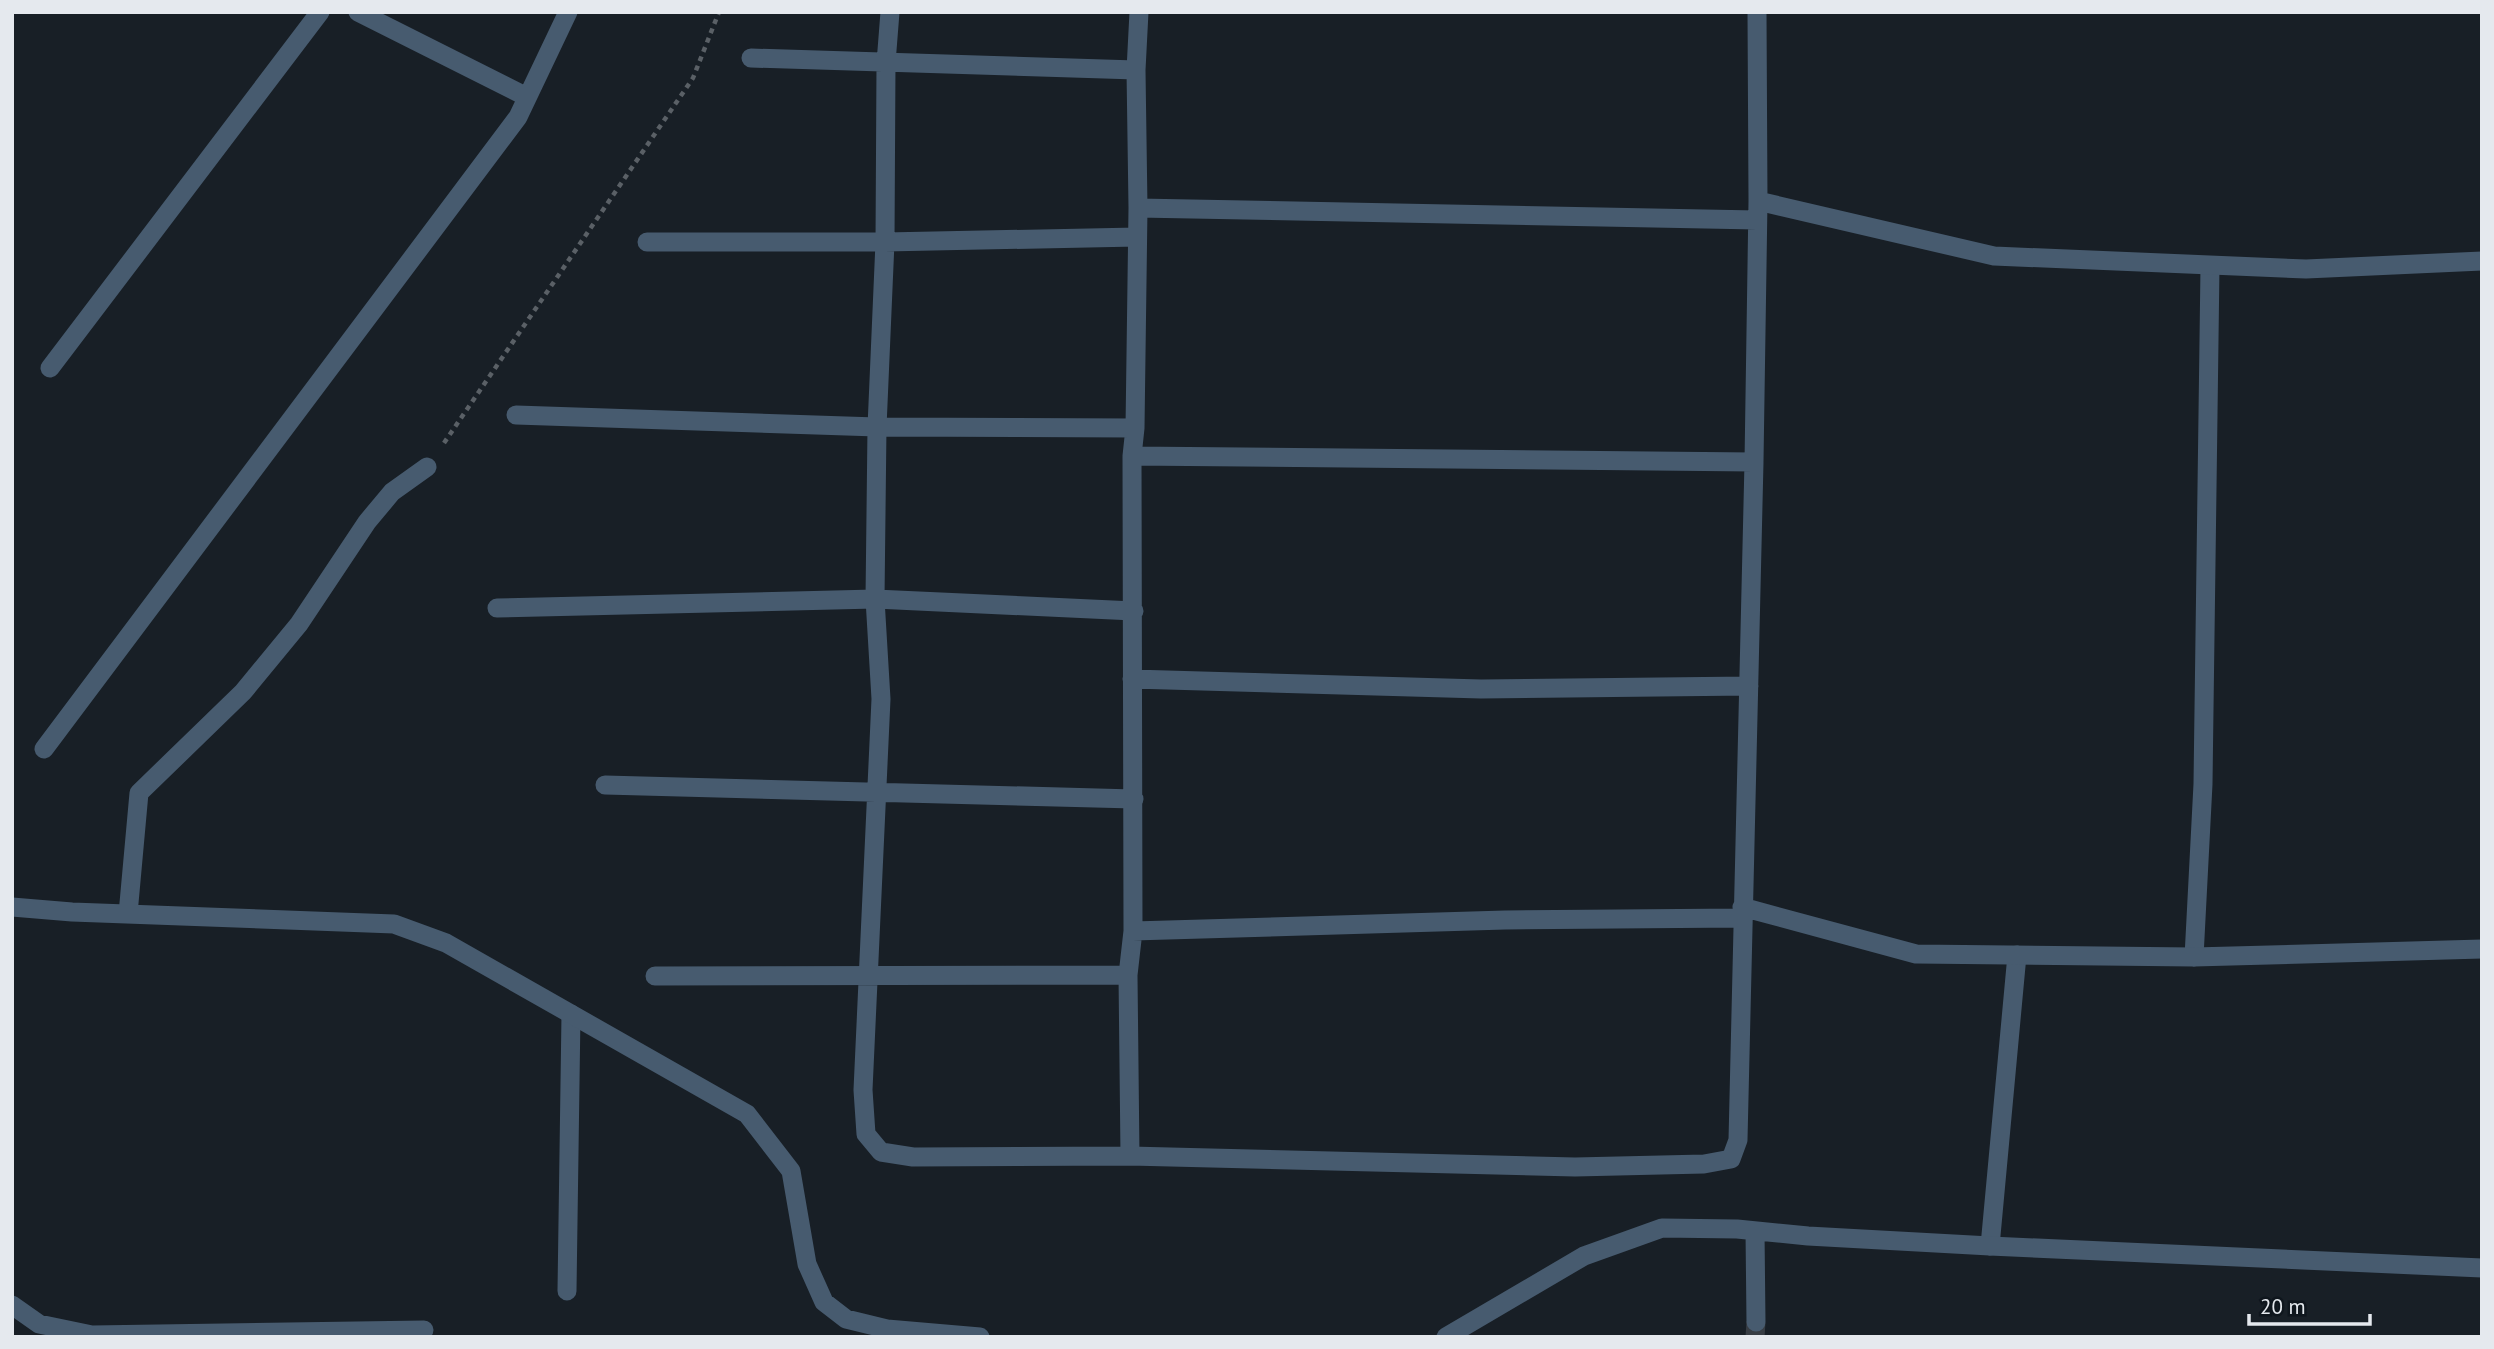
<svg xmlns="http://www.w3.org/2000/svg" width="2494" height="1349" font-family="'PT Sans',sans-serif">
  <rect width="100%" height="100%" fill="#181f26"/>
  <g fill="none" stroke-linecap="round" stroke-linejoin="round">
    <path stroke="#373d44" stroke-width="19" stroke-dasharray="19 10" stroke-linecap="butt" d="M1755,1337L1756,1322"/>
    <path stroke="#5a6066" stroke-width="4.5" stroke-dasharray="5 5" stroke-linecap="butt" d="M444,443L693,78L719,12"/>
    <path stroke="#475b6f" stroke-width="19" d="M358,12L527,97
      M50,368L320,12
      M44,749L518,117L568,12
      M2194,957L2203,784L2210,266
      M1990,1246L2017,955
      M567,1291L571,1014"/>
    <path stroke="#475b6f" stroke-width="19" d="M890,12L886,63L885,242L877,427L875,599L881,699L863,1090L866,1134L881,1152L913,1157L1130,1156L1575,1167L1704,1164L1731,1159L1738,1140L1754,462L1758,201L1757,12
      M751,58L1136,70
      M1758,201L1994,256L2306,269L2482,261
      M1138,208L1757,220
      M647,242H885L1137,237
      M516,415L877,427L1135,428
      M1132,456L1754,462
      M497,608L875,599L1134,611
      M1132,679L1481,689L1749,686
      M605,785L1134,799
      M12,907L72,912L394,924L446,943L747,1114L791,1171L807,1264L824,1302L846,1319L887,1329L980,1337
      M1742,907L1916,954L2194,957L2482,949
      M128,914L139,793L243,692L299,624L367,522L392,492L427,467
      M1133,931L1505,920L1741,918
      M655,976L1128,975
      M1130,1156L1128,975L1133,931L1132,456L1135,428L1138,208L1136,70L1139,12
      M1755,1231L1756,1322
      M12,1305L39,1324L92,1335L424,1330
      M1446,1337L1584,1256L1662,1228L1737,1229L1808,1236L1990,1246L2482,1268"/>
  </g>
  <rect width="2494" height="1349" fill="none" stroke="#e5e9ee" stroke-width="28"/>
  <path d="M2249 1314v10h121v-10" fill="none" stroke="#e5e9ee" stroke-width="3.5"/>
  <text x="2260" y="1314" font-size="21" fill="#e5e9ee" stroke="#0f161d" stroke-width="5" paint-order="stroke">20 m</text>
</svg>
